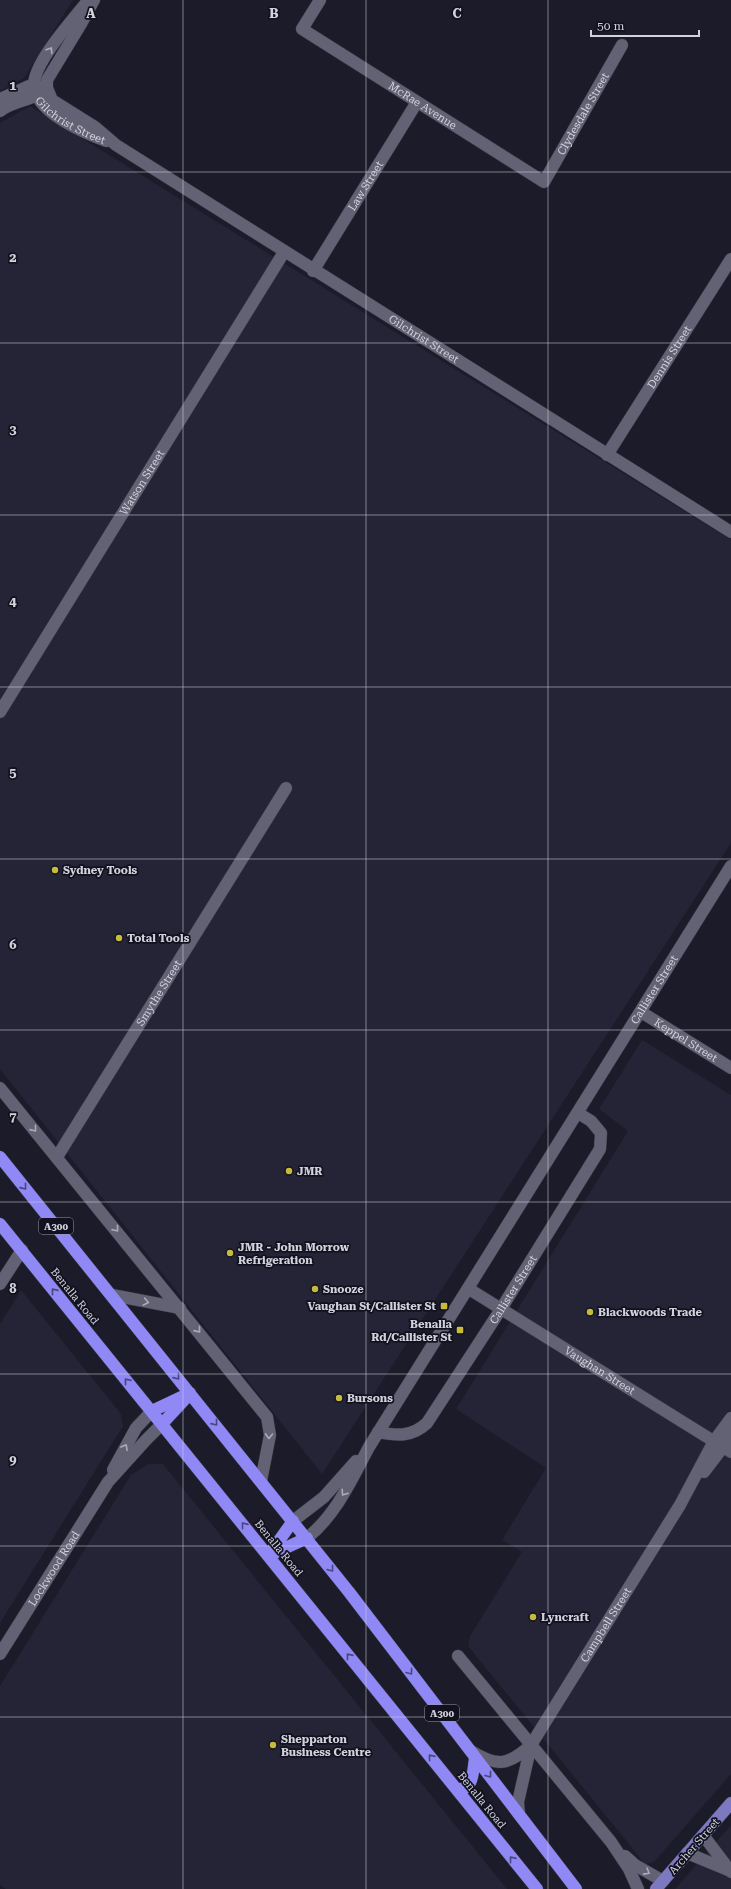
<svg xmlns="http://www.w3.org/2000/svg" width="731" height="1889" font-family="'Roboto Serif',serif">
  <rect width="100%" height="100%" fill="#1b1b29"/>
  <path fill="#252437" d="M0,0H73L24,78L0,91Z
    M30,106L731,540V843L322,1474L0,1069V123Z
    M642,1040L731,1095V1774L654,1862L645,1864L468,1646L470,1636L522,1552L502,1540L546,1468L456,1409L628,1131L599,1109Z
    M21,1290L121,1414L123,1426L0,1623V1324Z
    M148,1464H163L507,1889H6L0,1885V1686L131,1475Z
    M731,1825V1889H675Z"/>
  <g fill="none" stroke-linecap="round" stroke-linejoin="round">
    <defs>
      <g id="minor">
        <path id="s1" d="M94,0L81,24L47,80V88L52,100L95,127L116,145L731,532"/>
        <path id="s2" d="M320,0L302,29L544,182L622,45"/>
        <path id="s3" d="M86,3C72,21 34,62 34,85C35,112 85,133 106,141"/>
        <path d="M0,99L29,86L42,87"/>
        <path d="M0,111C13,101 30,101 42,92"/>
        <path id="s4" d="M313,271L417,102"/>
        <path id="s5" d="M607,455L731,259"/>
        <path id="s6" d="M0,712L284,252"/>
        <path id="s7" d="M641,1012L731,1068"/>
        <path d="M0,1088L267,1417L270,1435L261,1481"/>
        <path id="s8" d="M57,1157L286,788"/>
        <path d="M0,1284L22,1250"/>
        <path id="s9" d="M469,1289L731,1452"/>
        <path d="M112,1295L180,1308"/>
        <path id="s10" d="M378,1432C397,1436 412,1437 427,1423L501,1309L600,1149L601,1133L591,1121L578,1113"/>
        <path d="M113,1470L136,1428L152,1411"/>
        <path d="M704,1472L723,1447L731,1431"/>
        <path d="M293,1521L324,1497L356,1461"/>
        <path id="s11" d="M307,1538C336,1515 352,1479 369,1447L731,866"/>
        <path id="s12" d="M0,1654L108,1482L146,1440L162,1424"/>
        <path d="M458,1656L611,1842L629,1869L638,1889"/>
        <path id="s13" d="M471,1751C497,1767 508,1766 531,1745L680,1505L714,1441L731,1418"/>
        <path d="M519,1814L518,1802L531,1745"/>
        <path d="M703,1835L731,1872"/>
        <path d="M687,1853L728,1870"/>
        <path d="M625,1856L635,1865L663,1881"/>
      </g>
      <path id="major" d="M656,1889L731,1803"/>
      <path id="highway" d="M0,1157L349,1592L576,1889
        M0,1224L537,1889
        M152,1411L190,1393
        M162,1424L187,1397
        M270,1555L307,1538
        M268,1556L293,1521
        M457,1789C474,1791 473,1770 475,1758"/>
    </defs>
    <use href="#minor" stroke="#373642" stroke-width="13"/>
    <use href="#major" stroke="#373642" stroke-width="13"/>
    <use href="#highway" stroke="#373642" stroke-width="13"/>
    <use href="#minor" stroke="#626274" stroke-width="12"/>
    <use href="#major" stroke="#7d79c1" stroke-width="12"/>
    <use href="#highway" stroke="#8f88f5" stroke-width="12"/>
  </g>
  <defs><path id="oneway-chevron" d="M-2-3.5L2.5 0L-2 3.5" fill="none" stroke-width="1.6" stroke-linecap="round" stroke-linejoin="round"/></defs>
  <g stroke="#ababb8">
    <use href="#oneway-chevron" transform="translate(50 50) rotate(-58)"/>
    <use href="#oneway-chevron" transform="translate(34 1129) rotate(51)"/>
    <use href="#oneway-chevron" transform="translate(116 1229) rotate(51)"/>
    <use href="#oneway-chevron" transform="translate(146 1302) rotate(11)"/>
    <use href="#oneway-chevron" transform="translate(198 1330) rotate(51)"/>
    <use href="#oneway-chevron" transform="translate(269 1436) rotate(91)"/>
    <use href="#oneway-chevron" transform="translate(125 1447) rotate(-61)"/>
    <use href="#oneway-chevron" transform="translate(344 1493) rotate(123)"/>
    <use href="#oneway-chevron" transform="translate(647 1872) rotate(29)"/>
  </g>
  <g stroke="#4a477f">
    <use href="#oneway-chevron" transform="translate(24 1187) rotate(51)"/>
    <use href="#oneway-chevron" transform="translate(54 1291) rotate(-129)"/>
    <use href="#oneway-chevron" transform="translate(177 1377) rotate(51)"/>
    <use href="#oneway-chevron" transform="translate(127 1381) rotate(-129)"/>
    <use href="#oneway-chevron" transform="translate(215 1423) rotate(51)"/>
    <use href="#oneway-chevron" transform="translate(244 1525) rotate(-129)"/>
    <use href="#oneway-chevron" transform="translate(331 1569) rotate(52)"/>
    <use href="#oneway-chevron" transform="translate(349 1656) rotate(-129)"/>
    <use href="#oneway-chevron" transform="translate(410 1672) rotate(53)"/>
    <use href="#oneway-chevron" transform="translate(431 1757) rotate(-129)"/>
    <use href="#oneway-chevron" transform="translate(489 1775) rotate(52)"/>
    <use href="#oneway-chevron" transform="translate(512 1859) rotate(-129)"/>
  </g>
  <path fill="none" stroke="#d2d2dc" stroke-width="1" stroke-opacity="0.55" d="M183,0V1889M366,0V1889M548,0V1889M0,172H731M0,343H731M0,515H731M0,687H731M0,859H731M0,1030H731M0,1202H731M0,1374H731M0,1546H731M0,1717H731"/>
  <g fill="#c6bc3c" stroke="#12111f" stroke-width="1.5">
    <circle cx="55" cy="870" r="4"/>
    <circle cx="119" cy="938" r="4"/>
    <circle cx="289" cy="1171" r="4"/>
    <circle cx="230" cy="1253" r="4"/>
    <circle cx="315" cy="1289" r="4"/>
    <rect x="440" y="1302" width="8" height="8" rx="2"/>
    <circle cx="590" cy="1312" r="4"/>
    <rect x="456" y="1326" width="8" height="8" rx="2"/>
    <circle cx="339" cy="1398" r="4"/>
    <circle cx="533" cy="1617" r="4"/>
    <circle cx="273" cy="1745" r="4"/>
  </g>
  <g text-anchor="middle" stroke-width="3.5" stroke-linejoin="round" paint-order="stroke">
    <g fill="#12111f" stroke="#9898a3" stroke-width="1">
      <rect x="39" y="1218" width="34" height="16" rx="3"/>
      <rect x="425" y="1705" width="34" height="16" rx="3"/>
    </g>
    <g font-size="10" font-weight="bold" fill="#d2d2dc">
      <text x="56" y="1230">A300</text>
      <text x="442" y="1717">A300</text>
    </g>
    <g font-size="11" fill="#d2d2dc" stroke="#12111f">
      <text dy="4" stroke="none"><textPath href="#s2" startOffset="177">McRae Avenue</textPath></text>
      <text dy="4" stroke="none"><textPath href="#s2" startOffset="399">Clydesdale Street</textPath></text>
      <text dy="4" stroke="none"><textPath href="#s3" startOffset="152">Gilchrist Street</textPath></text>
      <text dy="4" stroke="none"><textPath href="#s4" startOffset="100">Law Street</textPath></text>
      <text dy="4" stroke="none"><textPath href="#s1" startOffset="556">Gilchrist Street</textPath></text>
      <text dy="4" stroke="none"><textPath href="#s5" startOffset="116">Dennis Street</textPath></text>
      <text dy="4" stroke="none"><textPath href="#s6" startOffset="270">Watson Street</textPath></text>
      <text dy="4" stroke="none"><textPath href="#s11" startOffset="650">Callister Street</textPath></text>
      <text dy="4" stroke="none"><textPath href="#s8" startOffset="193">Smythe Street</textPath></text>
      <text dy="4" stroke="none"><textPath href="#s7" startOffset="53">Keppel Street</textPath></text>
      <text dy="4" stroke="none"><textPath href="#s10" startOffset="211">Callister Street</textPath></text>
      <text transform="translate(75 1296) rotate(51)" y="4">Benalla Road</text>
      <text dy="4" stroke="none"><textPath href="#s9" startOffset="154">Vaughan Street</textPath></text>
      <text transform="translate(279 1548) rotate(51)" y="4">Benalla Road</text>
      <text dy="4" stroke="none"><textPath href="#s12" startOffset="101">Lockwood Road</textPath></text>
      <text dy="4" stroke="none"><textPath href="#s13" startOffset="209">Campbell Street</textPath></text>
      <text transform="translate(482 1800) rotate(51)" y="4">Benalla Road</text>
      <text transform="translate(694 1846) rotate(-49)" y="4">Archer Street</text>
    </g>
    <g font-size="11" font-weight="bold" fill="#d2d2dc" stroke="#12111f" text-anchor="start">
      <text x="63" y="874">Sydney Tools</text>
      <text x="127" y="942">Total Tools</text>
      <text x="297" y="1175">JMR</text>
      <text x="238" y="1251">JMR - John Morrow<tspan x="238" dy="13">Refrigeration</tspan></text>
      <text x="323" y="1293">Snooze</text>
      <text x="436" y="1310" text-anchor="end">Vaughan St/Callister St</text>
      <text x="598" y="1316">Blackwoods Trade</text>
      <text x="452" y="1328" text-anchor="end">Benalla<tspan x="452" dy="13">Rd/Callister St</tspan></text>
      <text x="347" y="1402">Bursons</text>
      <text x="541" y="1621">Lyncraft</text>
      <text x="281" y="1743">Shepparton<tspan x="281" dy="13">Business Centre</tspan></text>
    </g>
  </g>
  <g font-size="13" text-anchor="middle" font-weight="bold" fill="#d2d2dc" stroke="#12111f" stroke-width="3.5" stroke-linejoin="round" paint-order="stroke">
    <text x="91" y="18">A</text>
    <text x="274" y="18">B</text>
    <text x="457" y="18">C</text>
    <text x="13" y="90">1</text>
    <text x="13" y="262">2</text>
    <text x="13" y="434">3</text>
    <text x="13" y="606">4</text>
    <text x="13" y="777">5</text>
    <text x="13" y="949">6</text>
    <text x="13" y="1121">7</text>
    <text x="13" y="1293">8</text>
    <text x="13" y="1464">9</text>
  </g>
  <path d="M591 30v6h108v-6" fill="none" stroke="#d2d2dc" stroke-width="2"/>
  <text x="597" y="30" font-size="12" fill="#d2d2dc" stroke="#12111f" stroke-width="3" paint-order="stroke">50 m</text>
</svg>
